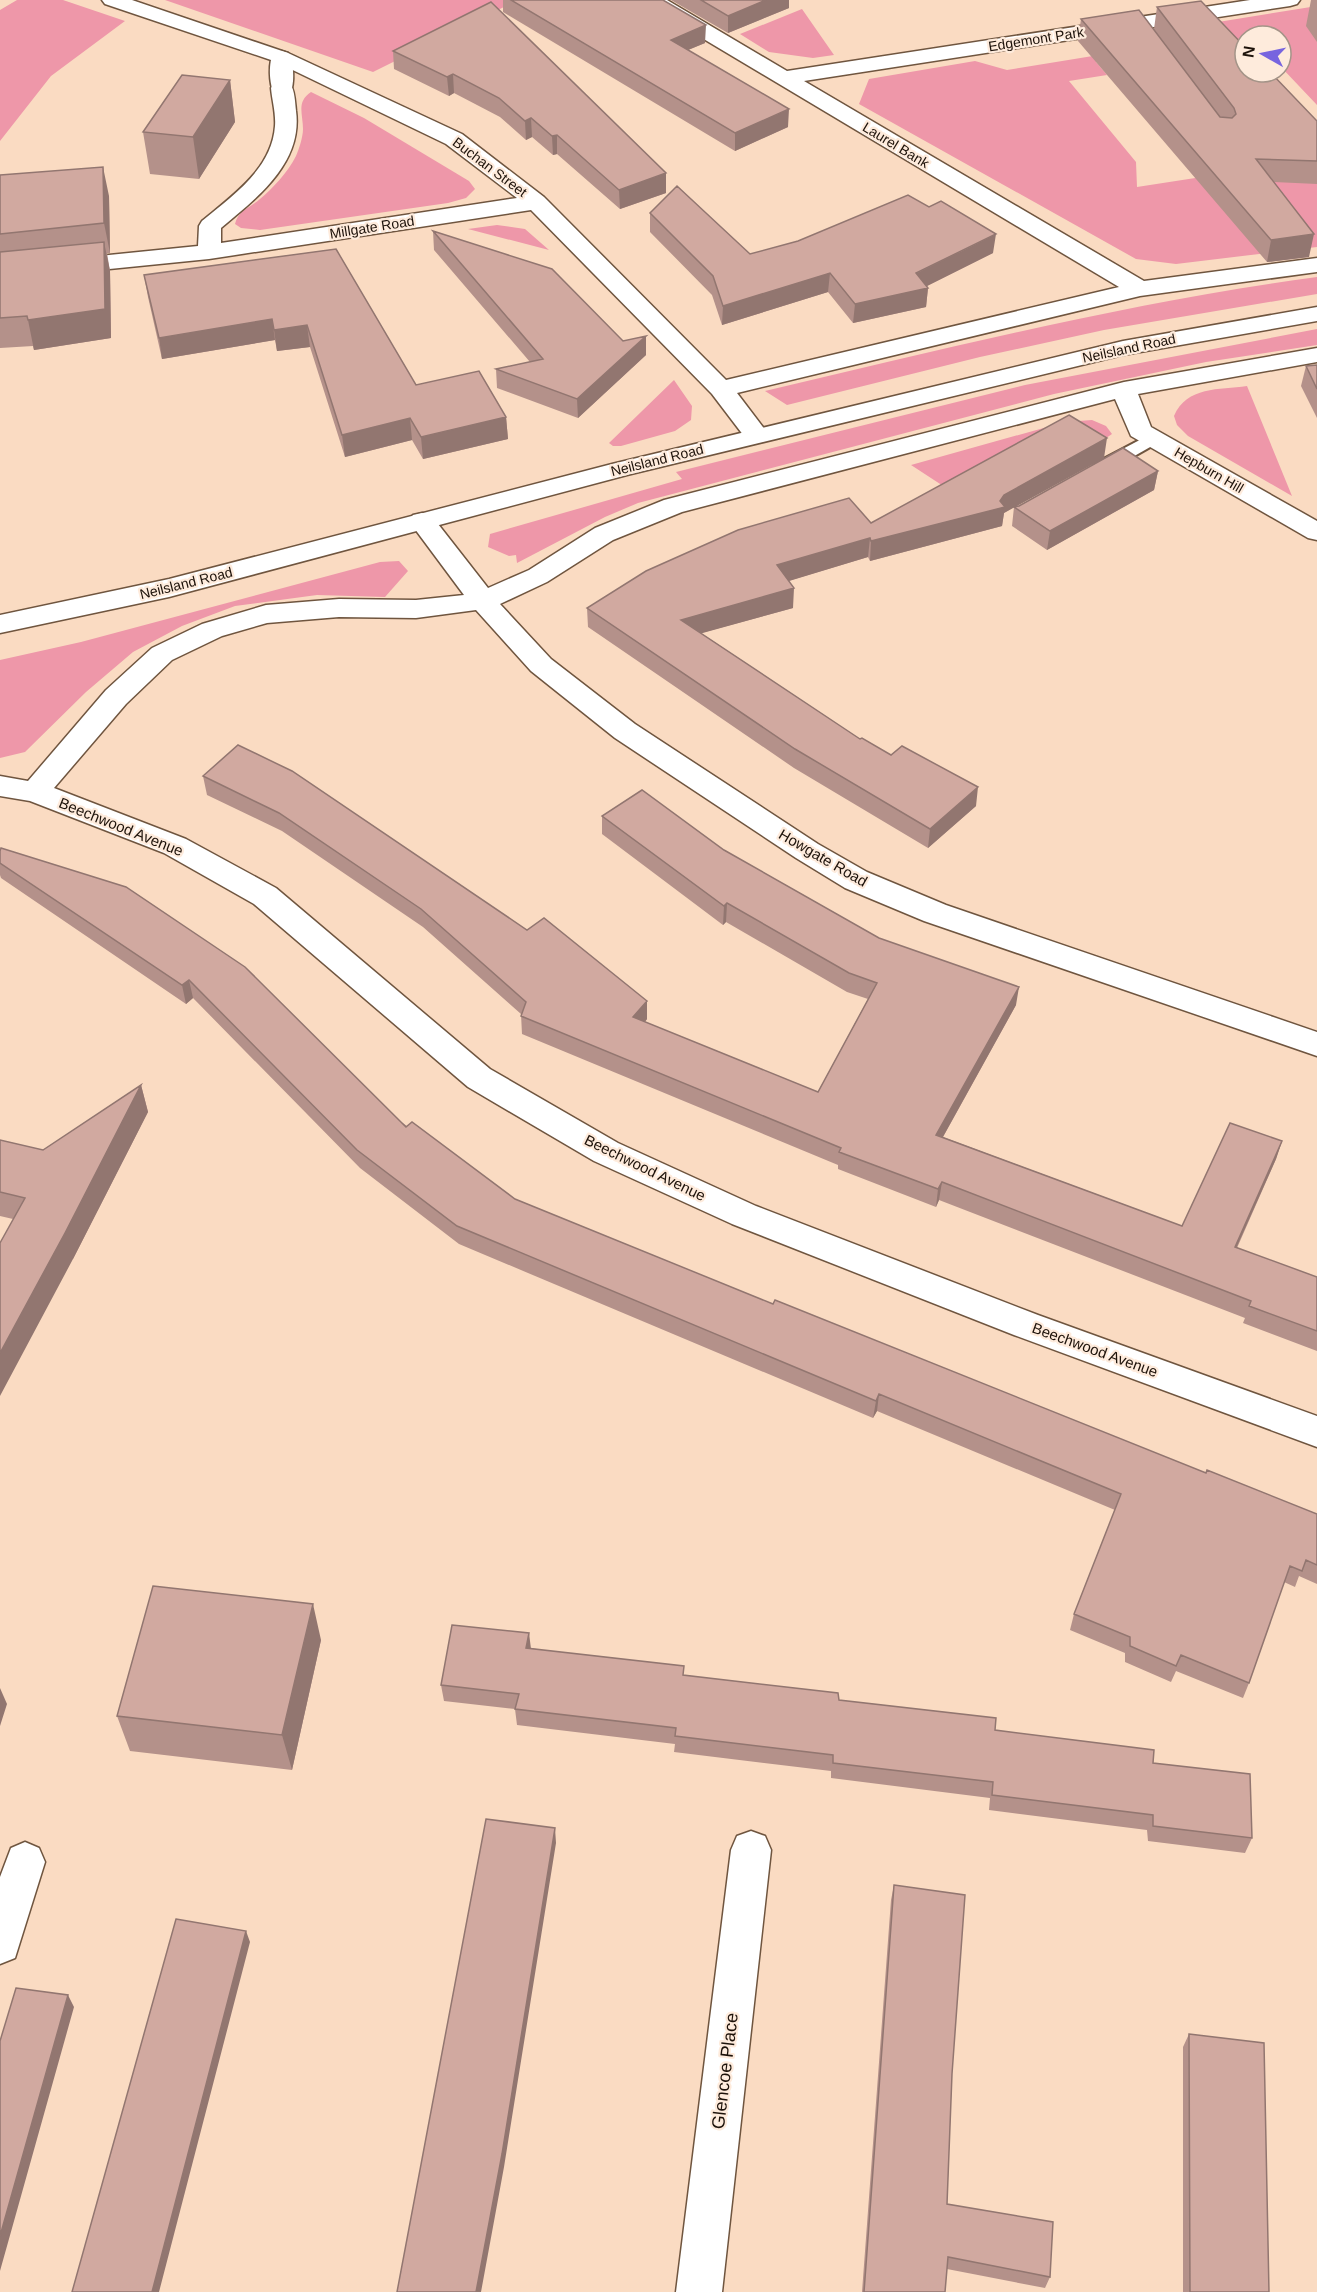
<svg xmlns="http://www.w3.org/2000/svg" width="1317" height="2292" font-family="Helvetica,sans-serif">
  <rect width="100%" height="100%" fill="#fadbc2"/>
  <path fill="#ee97a9" d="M17,0H63L125,21L51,76L0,141V10Z
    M165,0H518L373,72Z
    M1317,6V105L1281,67V36H1245V53L1169,30Z
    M802,9L834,55L813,58L769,52L740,34Z
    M1142,48L1096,62L1107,75L1069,81L1136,162L1137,187L1234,172L1317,132V247L1176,264L1136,259L859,104L869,79L975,61L1007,70Z
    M311,92L364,118L469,181L475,189L466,198L448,203L260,230L241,228L235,224C238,210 250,208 260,199C273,188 288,172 296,156C299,149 303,137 303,129C303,114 296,102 311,92Z
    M497,225L525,229L549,250L468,229Z
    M1317,277V294L1104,330L980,357L787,405L765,391C948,348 1130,302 1317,277Z
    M1317,329V345L1206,362L1054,394L638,503L605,517L517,563L516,555L509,556L488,547L490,534L682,479L676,472L1025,385Z
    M674,380L692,406L691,420L675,431L621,446H613L609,443Z
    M1247,386L1292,496L1188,436L1177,425L1174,416C1187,386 1219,390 1247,386Z
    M1092,420L1106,426L1112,434L1090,449L957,495L911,465L1065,422Z
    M399,561L408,571L385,597L317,595L235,606L182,626L133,652L86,692L25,752L0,758V660L81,642L380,562Z"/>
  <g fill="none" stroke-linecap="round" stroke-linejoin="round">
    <defs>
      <path id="service" d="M1153,433L1159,434L1162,438L1159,442L1108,471H1096L1093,467L1096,463Z"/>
      <path id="pedestrian" d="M281,51L288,53C294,61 295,84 290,93L282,94L274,93C269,84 268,61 274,53Z"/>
      <path id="minor" d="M102,0H132L288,53L462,134L544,197L726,380L1119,287L645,4L642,0H667L787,71L1250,0H1300L1297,4L1290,6L804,81L1144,281L1317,258V272L1140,296L737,393L769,435L765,440L756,443L747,440L712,394L531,210L209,259L0,280V266L198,246L199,226L202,221C232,196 272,169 275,126C276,113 272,100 271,88L274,83L282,82L290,83C295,91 295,102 296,111C303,163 257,198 221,228V243L517,198L446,144L274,61L105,4Z
        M1317,348V362L1138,394L1151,427L1317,521V540L1308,538L1131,436L1115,399L682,512L613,540L547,582L500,604L551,659L635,724L818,844L867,872L946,905L1317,1032V1056L924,921L845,888L796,858L615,738L531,671L476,610L416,618L339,617L267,623L222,636L172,660L126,704L54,788L186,839L276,888L490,1069L618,1143L756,1206L1038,1315L1317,1416V1447L1014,1335L732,1224L594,1161L468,1087L254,904L164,853L30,801L0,796V776L28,781L106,690L152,648L202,624L266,605L339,599L416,600L464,595L409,521L413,515L422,513L431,515L488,588L529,570L595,528L664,500L1124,382Z
        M751,1831L765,1836L771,1850L722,2292H676L731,1850L737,1836Z
        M25,1842L39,1848L45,1862L15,1958L0,1964V1877L11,1848Z"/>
      <path id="tertiary" d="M1317,307V321L1123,355L627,475L169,597L0,633V615L169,579L612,464L1123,341Z"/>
    </defs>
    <use href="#service" stroke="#6f553f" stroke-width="4"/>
    <use href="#pedestrian" stroke="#6f553f" stroke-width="3"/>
    <use href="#minor" stroke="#6f553f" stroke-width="3"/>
    <use href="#tertiary" stroke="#6f553f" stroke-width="3"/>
    <use href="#service" fill="#fff" fill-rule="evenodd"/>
    <use href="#pedestrian" fill="#fff" fill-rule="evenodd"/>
    <use href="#minor" fill="#fff" fill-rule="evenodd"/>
    <use href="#tertiary" fill="#fff" fill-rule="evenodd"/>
  </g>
  <path fill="#b4918a" d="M503,0H663L705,43L688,50L788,127L735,151L503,12Z
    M671,0H789V8L728,33Z
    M1311,0H1317V42L1306,26Z
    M491,2L666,193L620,209L557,154L553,155L532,137L526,140L500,117L454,93L449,96L394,69L393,51Z
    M1157,7L1317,121V184L1274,182L1309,257L1267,262L1078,41L1081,19L1154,29Z
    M230,80L235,122L199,179L150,174L143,132Z
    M0,175L109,196L110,253H107L110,271L111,338L34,350L33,346L0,348Z
    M650,213L750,254L993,253L927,286L928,288L926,307L853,323L828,292L722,325L712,295L650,232Z
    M433,231L623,341L646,355L578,418L497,388L496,369L530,362L434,250Z
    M336,249L416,385L506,417L508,439L423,459L412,440L345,457L310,347L277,351L275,340L162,359L148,297L144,275Z
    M1317,365V418L1301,386L1306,366Z
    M1104,458L1016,506L1158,471L1154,490L1047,550L1012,526L1014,507L1004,513L1002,526L870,561L868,557L788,581L793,608L701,633L860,739L976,806L928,848L794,768L588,627L587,608L871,523Z
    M203,776L527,930L647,1001V1019L645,1022L818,1092L868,999L847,992L726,922L723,925L602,834V816L724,850L879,938L1016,1005L943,1137L1182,1226L1282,1141L1276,1159L1237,1248L1317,1277V1351L1243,1323L1245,1318L939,1200L936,1207L838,1169V1165L522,1034L521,1014L423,927L282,831L207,795Z
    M0,851L515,1199L773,1304L1206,1473L1317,1514V1584L1299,1576L1295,1587L1284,1582L1249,1683L1243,1698L1176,1671L1171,1682L1125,1662V1653L1070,1630L1074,1614L1115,1510L877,1411L873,1418L459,1244L360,1168L193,998L186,1004L1,878L0,875Z
    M141,1085L148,1112L73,1259L13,1219L0,1216V1140L43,1150Z
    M321,1640L292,1770L130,1751L117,1716Z
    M531,1648L684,1675L839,1700L1153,1763L1252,1838L1245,1853L1148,1841L1147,1830L989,1810L990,1798L831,1778V1771L674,1752L675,1744L517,1725L515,1709L444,1701L441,1685Z
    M894,1885L952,2074L947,2204L1050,2277L1045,2288L947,2269L945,2292H862L891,1900Z
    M1189,2034L1269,2292H1183V2047Z"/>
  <path fill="#927670" d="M766,0H789V8L728,33V16Z
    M706,25L705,43L671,57V40Z
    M453,74L454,93L449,96L447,77Z
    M230,80L235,122L199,179L193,137Z
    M789,109L788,127L735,151V133Z
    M531,118L532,137L526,140L525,121Z
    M557,135V154L553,155L552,136Z
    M103,167L109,196L110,253L104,223Z
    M666,173V193L620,209L619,190Z
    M996,234L993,253L919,290L928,288L926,307L853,323L855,304Z
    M1314,234L1309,257L1267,262L1271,240Z
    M104,242L110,271L111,338L34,350L28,320Z
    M830,273L828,292L722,325L723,306Z
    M272,319L275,340L162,359L159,338Z
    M307,325L310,347L277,351L274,330Z
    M646,336V355L578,418L577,399Z
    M506,417L508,439L423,459L421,437Z
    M410,418L412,440L345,457L342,435Z
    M1107,438L1104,458L1004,513L1002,526L870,561L871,541L1004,495Z
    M1158,471L1154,490L1047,550L1050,531Z
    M870,538L868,557L776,585L777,565Z
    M794,588L793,608L681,639V620Z
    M978,787L976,806L928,848L930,829Z
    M727,903L726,922L723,925L724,906Z
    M189,980L193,998L186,1004L182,985Z
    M1019,987L1016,1005L934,1153L936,1135Z
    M647,1001V1019L633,1036V1017Z
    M141,1085L148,1112L73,1259L0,1396V1353Z
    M1282,1141L1276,1159L1229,1264L1235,1247Z
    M942,1182L939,1200L936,1207L938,1189Z
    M879,1394L877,1411L873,1418L876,1401Z
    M313,1604L321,1640L292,1770L282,1735Z
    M529,1633L531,1649L526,1648Z
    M0,1688L7,1704L0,1726Z
    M555,1828L556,1843L504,2167L481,2292H476Z
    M246,1931L250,1942L159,2292H152Z
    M68,1995L74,2007L0,2271V2236Z"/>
  <path fill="#d1a9a0" stroke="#927670" stroke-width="1.5" d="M511,0H663L706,25L671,40L789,109L735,133Z
    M701,0H766L728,16Z
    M1201,1L1245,47V72H1270L1317,121V161L1256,159L1314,234L1271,240L1081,19L1139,10L1220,117L1232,118L1236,114L1234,108L1157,7Z
    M491,2L666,173L619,190L557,135L552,136L531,118L525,121L499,98L453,74L447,77L393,51Z
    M182,75L230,80L193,137L143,132Z
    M103,167L104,223L0,234V175Z
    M677,186L750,254L798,241L908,195L929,207L941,201L996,234L916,273L928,288L855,304L830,273L723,306L713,276L650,213Z
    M433,231L552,269L623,341L646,336L577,399L496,369L543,359Z
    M104,242L105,309L28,320L27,316L0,318V252Z
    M336,249L416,385L479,371L506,417L421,437L410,418L342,435L307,325L274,330L272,319L159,338L144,275Z
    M1317,365V389L1306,366Z
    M1069,415L1107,438L1004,495L1000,501L1005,507L871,541L870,538L777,565L794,588L681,620L860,739L862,738L891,755L902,746L978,787L930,829L795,749L587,608L646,571L738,530L849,498L871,523Z
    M1123,448L1158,471L1050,531L1014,507L1019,506Z
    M238,745L292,771L527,930L544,918L647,1001L633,1017L818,1092L877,983L849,973L727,903L724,906L602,816L642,790L724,850L879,938L1019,987L936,1135L1182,1226L1230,1123L1282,1141L1235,1247L1317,1277V1331L1249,1306L1251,1301L942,1182L938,1189L839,1152L841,1148L521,1016L526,1002L421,909L279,813L203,776Z
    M1,848L126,887L245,967L406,1127L412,1122L515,1199L773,1304L775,1300L1206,1473L1207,1470L1317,1514V1565L1306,1560L1302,1571L1290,1566L1249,1683L1181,1655L1176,1666L1130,1646V1637L1074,1614L1121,1494L879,1394L876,1401L457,1226L357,1150L189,980L182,985L0,863V851Z
    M141,1085L65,1233L0,1353V1243L25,1198L0,1192V1140L43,1150Z
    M153,1586L313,1604L282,1735L117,1716Z
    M452,1625L529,1633L526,1648L684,1666L683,1675L838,1693L839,1700L996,1718L995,1730L1154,1750L1153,1763L1250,1774L1252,1838L1153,1826V1815L992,1795L993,1782L833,1763V1755L675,1736L676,1728L515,1709L519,1694L441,1685Z
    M486,1819L555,1828L502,2154L476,2292H397Z
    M894,1885L965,1895L952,2074L947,2204L1053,2222L1050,2277L948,2257L945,2292H864Z
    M176,1919L246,1931L152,2292H72Z
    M16,1988L68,1995L0,2236V2041Z
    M1189,2034L1264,2043L1269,2292H1190Z"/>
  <g text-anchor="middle" stroke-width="4.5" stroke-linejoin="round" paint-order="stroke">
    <g font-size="14" fill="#1d120a" stroke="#feebdc">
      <text transform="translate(1036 39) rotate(-9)" y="5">Edgemont Park</text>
      <text transform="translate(896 145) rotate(31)" y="5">Laurel Bank</text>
      <text transform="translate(490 167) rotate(37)" y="5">Buchan Street</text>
      <text transform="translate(372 227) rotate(-9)" y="5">Millgate Road</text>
      <text transform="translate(1129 348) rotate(-12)" y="5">Neilsland Road</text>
      <text transform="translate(657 460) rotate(-14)" y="5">Neilsland Road</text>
      <text transform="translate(1209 470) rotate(30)" y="5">Hepburn Hill</text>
      <text transform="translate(186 583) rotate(-14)" y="5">Neilsland Road</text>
    </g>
    <g font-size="15" fill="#1d120a" stroke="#feebdc">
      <text transform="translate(121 827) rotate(22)" y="5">Beechwood Avenue</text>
      <text transform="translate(823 858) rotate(30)" y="5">Howgate Road</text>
      <text transform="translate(645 1168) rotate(26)" y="5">Beechwood Avenue</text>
      <text transform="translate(1095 1350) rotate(20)" y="5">Beechwood Avenue</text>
    </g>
    <g font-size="18" fill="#1d120a" stroke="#feebdc">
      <text transform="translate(725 2071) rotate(-83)" y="6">Glencoe Place</text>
    </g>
  </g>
  <g transform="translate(1263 54) rotate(279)"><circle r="28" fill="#feebdc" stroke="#a49488" stroke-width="1.5"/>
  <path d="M0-4.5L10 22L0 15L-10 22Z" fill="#7764df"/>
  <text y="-9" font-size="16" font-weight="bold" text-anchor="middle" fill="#1d120a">N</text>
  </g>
</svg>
